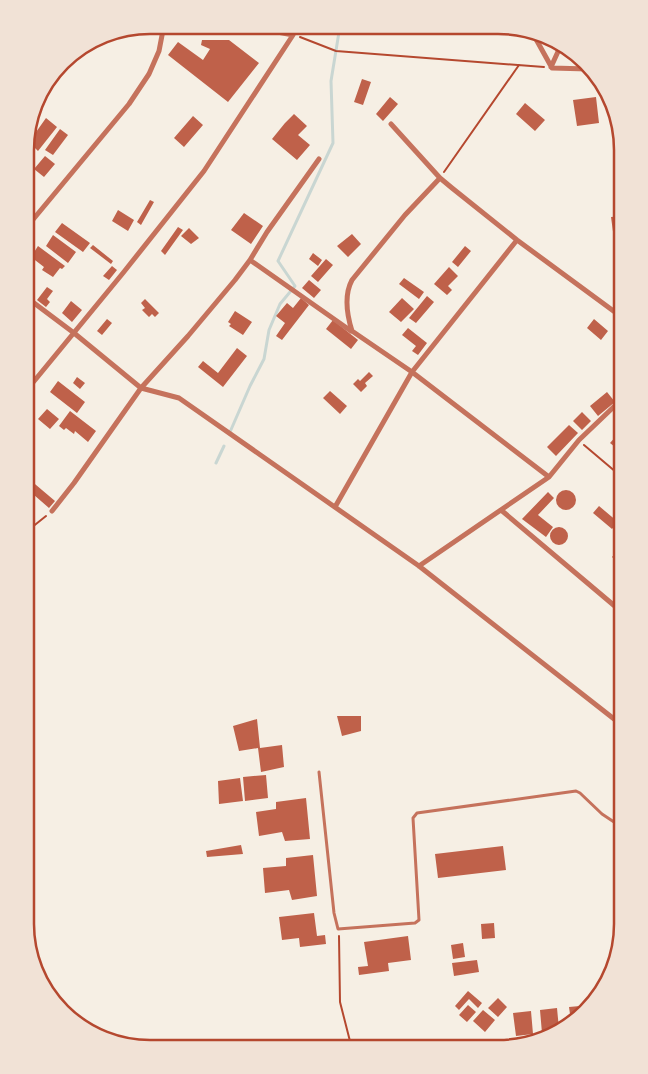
<svg xmlns="http://www.w3.org/2000/svg" width="648" height="1074" font-family="Barlow,sans-serif">
  <rect width="100%" height="100%" fill="#f6efe4"/>
  <g fill="none" stroke-linecap="round" stroke-linejoin="round">
    <path stroke="#c9d6d2" stroke-width="3" d="M230,432L250,386L264,359L269,330L280,304L295,286L278,261L333,143L331,81L340,26
      M216,463L224,446"/>
  </g>
  <path fill="#bf614a" d="M202,40H229L259,63L228,102L168,55L178,42L203,60L210,49L201,45Z
    M362,79L371,82L363,105L354,102Z
    M390,97L398,104L383,121L376,114Z
    M596,97L599,123L577,126L573,100Z
    M525,103L545,120L535,131L516,114Z
    M294,114L307,126L298,135L310,145L297,160L272,139L285,123Z
    M193,116L203,125L184,147L174,138Z
    M46,118L57,127L38,151L29,142Z
    M60,129L68,135L53,155L45,150Z
    M45,156L55,164L44,177L34,169Z
    M150,200L154,202L141,225L137,222Z
    M118,210L134,220L128,231L112,221Z
    M244,213L263,226L251,244L231,230Z
    M623,216V238L614,239L611,217Z
    M62,223L90,243L83,252L55,232Z
    M178,227L183,230L165,255L161,251Z
    M189,228L199,238L191,244L181,236Z
    M352,234L361,244L348,257L337,246Z
    M53,235L76,252L68,263L46,246Z
    M93,245L113,261L111,264L90,248Z
    M38,246L65,266L62,269L60,268L53,277L42,270L44,267L31,257Z
    M465,246L471,251L458,267L452,262Z
    M313,253L322,260L318,266L309,259Z
    M326,259L333,265L318,282L311,276Z
    M112,266L117,270L109,280L103,276Z
    M449,267L458,276L448,286L452,290L447,295L434,284Z
    M404,278L424,292L419,299L399,284Z
    M309,280L321,290L314,298L302,288Z
    M47,287L53,291L47,299L50,302L46,307L37,300Z
    M427,296L434,302L416,323L409,318Z
    M301,298L309,305L282,340L276,336L285,323L276,316L287,303L293,308Z
    M402,298L414,309L401,322L389,312Z
    M145,299L159,313L155,317L152,314L149,317L142,310L145,308L141,303Z
    M71,301L82,310L72,322L62,313Z
    M235,311L252,322L243,335L229,326L231,324L228,322Z
    M107,319L112,323L102,335L97,331Z
    M594,319L608,331L601,340L587,328Z
    M333,320L358,340L351,349L326,329Z
    M408,328L427,343L418,355L412,351L416,346L402,335Z
    M237,348L247,356L223,387L198,367L203,361L218,373Z
    M369,372L373,376L365,383L367,386L361,392L353,384L358,379L360,381Z
    M77,377L85,383L80,389L73,383Z
    M58,381L85,402L77,413L50,392Z
    M330,391L347,406L340,414L323,398Z
    M607,392L615,402L598,416L590,406Z
    M47,409L59,419L50,429L38,419Z
    M70,411L96,431L88,442L75,431L74,434L66,428L64,430L59,426Z
    M582,412L591,421L582,430L573,421Z
    M569,425L578,433L556,456L547,447Z
    M618,434L623,438L615,447L610,443Z
    M29,479L55,501L49,508L26,488V483Z
    M556 500a10 10 0 1 1 20 0a10 10 0 1 1-20 0Z
    M548,492L554,498L538,515L553,527L546,537L522,519Z
    M599,506L618,522L612,529L593,513Z
    M550 536a9 9 0 1 1 18 0a9 9 0 1 1-18 0Z
    M623,545V567L612,557Z
    M337,716H361V731L342,736Z
    M257,719L260,748L282,745L284,767L261,772L258,748L239,751L233,726Z
    M266,775L268,798L245,801L243,777Z
    M240,778L243,801L219,804L218,781Z
    M306,798L310,839L285,841L282,832L259,836L256,812L276,809V802Z
    M241,845L243,854L207,857L206,851Z
    M503,846L506,870L438,878L435,854Z
    M313,855L317,896L292,900L289,890L265,893L263,868L286,866V858Z
    M314,913L317,936L325,935L326,944L300,947L299,938L282,940L279,917Z
    M494,923L495,938L482,939L481,924Z
    M408,936L411,960L388,963L389,971L359,975L358,967L368,966L364,942Z
    M463,943L465,957L453,959L451,945Z
    M477,960L479,972L454,976L452,963Z
    M468,991L482,1003L478,1008L469,999L459,1010L455,1006Z
    M498,998L507,1007L498,1017L488,1008Z
    M468,1005L476,1012L467,1022L459,1015Z
    M580,1006V1013L571,1021L569,1007Z
    M557,1008L559,1029L556,1032L542,1033L540,1010Z
    M483,1010L495,1020L485,1032L473,1021Z
    M531,1011L533,1034L516,1036L513,1013Z"/>
  <g fill="none" stroke-linecap="round" stroke-linejoin="round">
    <path stroke="#b5482f" stroke-width="2" d="M300,37L336,51L544,67
      M444,172L519,65
      M584,445L623,478
      M26,532L46,516
      M339,936L340,1002L352,1049"/>
    <path stroke="#c5725c" stroke-width="3" d="M319,772L334,913L338,929L415,923L419,920L413,818L417,813L576,791L580,793L602,814L623,828"/>
    <path stroke="#c5725c" stroke-width="5" d="M532,32L552,68L588,69
      M551,67L561,45
      M391,124L440,178L452,188L517,240L623,318
      M440,178L405,215L352,280C344,295 347,315 352,331L412,372L549,477
      M26,228L129,104L149,74L159,51L164,25
      M250,260L351,331
      M26,297L74,333L141,388L179,398L419,566L623,726
      M26,391L123,273L204,171L293,35L247,26
      M335,507L412,372L517,240
      M501,510L623,613
      M52,511L74,483L141,388L188,336L235,280L250,260L267,232L319,159
      M419,566L549,477L579,440L623,398"/>
  </g>
  <path d="M0 0H648V1074H0ZM150 34H498A116 116 0 0 1 614 150V924A116 116 0 0 1 498 1040H150A116 116 0 0 1 34 924V150A116 116 0 0 1 150 34Z" fill="#f1e2d6" fill-rule="evenodd"/>
  <path fill="none" stroke="#b5482f" stroke-width="2.5" d="M150 34H498A116 116 0 0 1 614 150V924A116 116 0 0 1 498 1040H150A116 116 0 0 1 34 924V150A116 116 0 0 1 150 34Z"/>
</svg>
